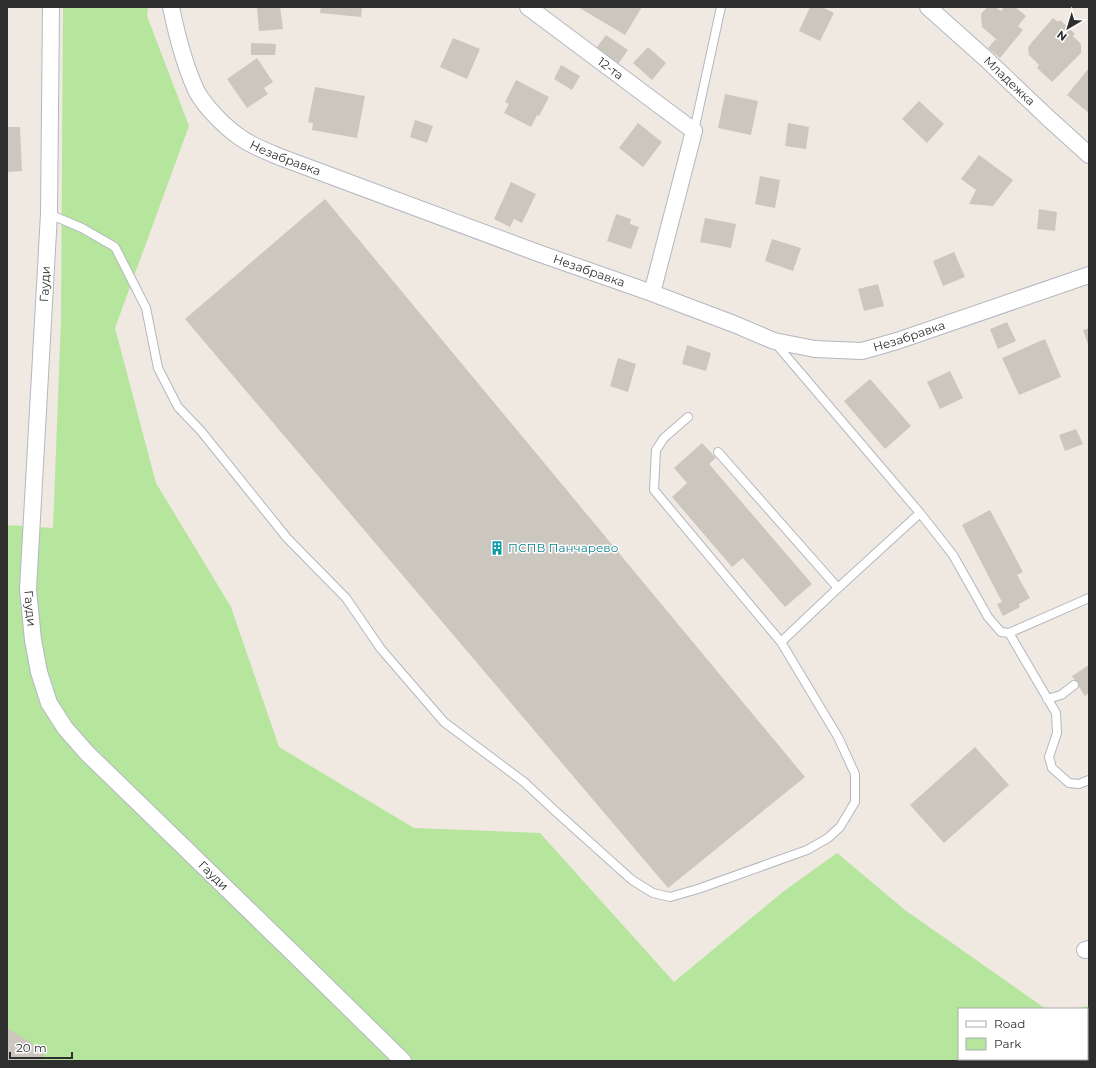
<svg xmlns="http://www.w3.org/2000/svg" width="1096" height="1068" font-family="Montserrat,sans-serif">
  <rect width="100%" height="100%" fill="#efe9e1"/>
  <path fill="#b6e59e" d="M63,7H148L147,16L189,126L115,328L156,483L231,607L279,747L414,828L540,833L674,982L784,891L837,853L905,910L1046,1009H959V1059H1087V1009H1072L1089,1006V1061H7V525L53,528L61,319Z"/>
  <path fill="#cbc7bf" d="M257,7H280L283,29L259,31Z
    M321,7H362L361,17L320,13Z
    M578,7H642L625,35Z
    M810,7H822L834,13L820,41L799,31Z
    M987,7H995L1001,11L1004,7H1015L1026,16L1018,26L1023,30L1000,58L988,48L996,39L982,27L981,14Z
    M1053,18L1058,22L1060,20L1075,34L1073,36L1081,44V53L1052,82L1037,68L1039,65L1029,55L1028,48L1032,42Z
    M606,35L628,50L616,67L594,51Z
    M453,38L480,49L467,79L440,67Z
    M251,43L276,44L275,55H251Z
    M648,47L666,63L652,80L633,63Z
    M257,58L273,82L264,88L268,94L247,108L227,79Z
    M561,65L580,76L572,90L554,79Z
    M1089,68V113L1067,95Z
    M516,80L549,97L539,116L537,115L531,127L504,113L509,104L505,102Z
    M315,87L365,96L357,138L312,130L313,123L308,122Z
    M725,94L758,101L751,135L718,128Z
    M919,101L944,124L927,143L902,119Z
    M415,120L433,126L427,143L410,137Z
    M638,123L662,142L643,167L619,148Z
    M788,123L809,127L806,149L785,146Z
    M7,127H20L22,171L7,172Z
    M979,155L1013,180L993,206L969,204L976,190L961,179Z
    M760,176L780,180L775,208L755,204Z
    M511,182L536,194L522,223L514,219L510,227L494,219Z
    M325,199L805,777L668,888L185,319Z
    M1039,209L1057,212L1055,231L1037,229Z
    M616,214L631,219L630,224L639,227L631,249L607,241Z
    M705,218L736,224L731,248L700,242Z
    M772,239L801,248L793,271L765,261Z
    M954,252L965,277L943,286L933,261Z
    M878,284L884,306L864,311L858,289Z
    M1007,322L1016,341L998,349L990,329Z
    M1089,328V347L1083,330Z
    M1045,339L1061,377L1019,395L1002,358Z
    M687,345L711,353L706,371L682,364Z
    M618,358L636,364L628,392L610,386Z
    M950,371L963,398L940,409L927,382Z
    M870,379L911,426L885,449L844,401Z
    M1076,429L1083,444L1065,451L1059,435Z
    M702,443L716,458L709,464L812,584L785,607L743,558L732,567L672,497L687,483L674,468Z
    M990,510L1023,572L1017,575L1030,598L1019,604L1020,607L1003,616L997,604L1002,602L962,525Z
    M1089,665V693L1085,696L1072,676Z
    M975,747L1009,785L944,843L910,805Z
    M7,1028L46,1052L41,1061H7Z"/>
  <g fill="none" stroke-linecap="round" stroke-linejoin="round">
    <defs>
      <path id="lane" d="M694,131L721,7
        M49,214L82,228L115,247L146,308L158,368L178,407L201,431L287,538L346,598L381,649L444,722L524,782L553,809L632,880L653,893L670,897L698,889L807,850L828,838L840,827L855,802V774L838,737L781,642L838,588L920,513L776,344
        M688,417L664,438L656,450L654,490L781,642
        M718,452L838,588
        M920,513L953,555L988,617L1001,632L1009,633L1089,598
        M1009,633L1056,713L1057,733L1049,757L1052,768L1069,783L1079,784L1089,780
        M1047,699L1061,695L1074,685"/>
      <g id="street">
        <path id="s1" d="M51,7L49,214L28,589L33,640L39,672L49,703L65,728L87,753L297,957L403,1061"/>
        <path id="s2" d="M171,7C177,36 184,65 197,92C206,108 226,128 241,138C252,146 268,152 280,157L538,253L652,293L734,324L774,341L815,349L862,351L897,341L1089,275"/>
        <path id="s3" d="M528,7L694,131L652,293"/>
        <path id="s4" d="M928,7L985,58L1046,116L1089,155"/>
        <path d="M1085,950L1089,949"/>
      </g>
    </defs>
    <use href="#lane" stroke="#b4b7c1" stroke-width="10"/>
    <use href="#street" stroke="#b4b7c1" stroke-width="18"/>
    <use href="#lane" stroke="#fff" stroke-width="8"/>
    <use href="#street" stroke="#fff" stroke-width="16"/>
  </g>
  <defs>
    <symbol id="building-bare" viewBox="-9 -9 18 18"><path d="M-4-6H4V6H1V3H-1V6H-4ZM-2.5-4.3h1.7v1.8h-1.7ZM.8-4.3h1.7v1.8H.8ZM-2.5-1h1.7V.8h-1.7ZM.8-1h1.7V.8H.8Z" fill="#0f9aa8" stroke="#fff" stroke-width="2.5" paint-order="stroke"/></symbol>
  </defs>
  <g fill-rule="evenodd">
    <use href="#building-bare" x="487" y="538" width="20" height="20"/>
  </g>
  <g text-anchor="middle" stroke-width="3" stroke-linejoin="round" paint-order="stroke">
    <g font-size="12" fill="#2e2e2e" stroke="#fff">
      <text dy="4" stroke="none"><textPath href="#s3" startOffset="103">12-та</textPath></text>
      <text dy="4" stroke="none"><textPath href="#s4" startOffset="110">Младежка</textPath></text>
      <text dy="4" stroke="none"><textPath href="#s2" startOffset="202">Незабравка</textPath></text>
      <text dy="4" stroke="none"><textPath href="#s2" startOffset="526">Незабравка</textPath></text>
      <text transform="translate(45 284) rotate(-87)" y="4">Гауди</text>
      <text dy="4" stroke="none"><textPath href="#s2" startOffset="862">Незабравка</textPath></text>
      <text dy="4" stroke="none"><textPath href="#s1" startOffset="602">Гауди</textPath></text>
      <text dy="4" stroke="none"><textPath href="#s1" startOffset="938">Гауди</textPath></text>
    </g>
    <g font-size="12" fill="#0d838f" stroke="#fff" text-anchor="start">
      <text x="508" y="552">ПСПВ Панчарево</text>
    </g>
  </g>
  <rect width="1096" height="1068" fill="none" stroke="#2e2e2e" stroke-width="16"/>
  <rect x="958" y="1008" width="130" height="52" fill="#ffffff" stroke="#ababab"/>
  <rect x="966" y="1021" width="20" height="6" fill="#ffffff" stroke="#ababab"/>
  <text x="994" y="1028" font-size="12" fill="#2e2e2e">Road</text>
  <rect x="966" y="1038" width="20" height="12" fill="#b6e59e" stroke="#ababab"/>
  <text x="994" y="1048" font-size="12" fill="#2e2e2e">Park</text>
  <g transform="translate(1068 28) rotate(218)" stroke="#ffffff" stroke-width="3" paint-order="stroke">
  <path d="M0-3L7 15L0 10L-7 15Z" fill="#2e2e2e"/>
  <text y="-6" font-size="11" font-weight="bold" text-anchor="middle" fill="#2e2e2e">N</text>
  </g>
  <path d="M10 1052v6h62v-6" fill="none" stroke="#2e2e2e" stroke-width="2"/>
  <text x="16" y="1052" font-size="12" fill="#2e2e2e" stroke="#ffffff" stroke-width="3" paint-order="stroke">20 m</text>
</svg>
